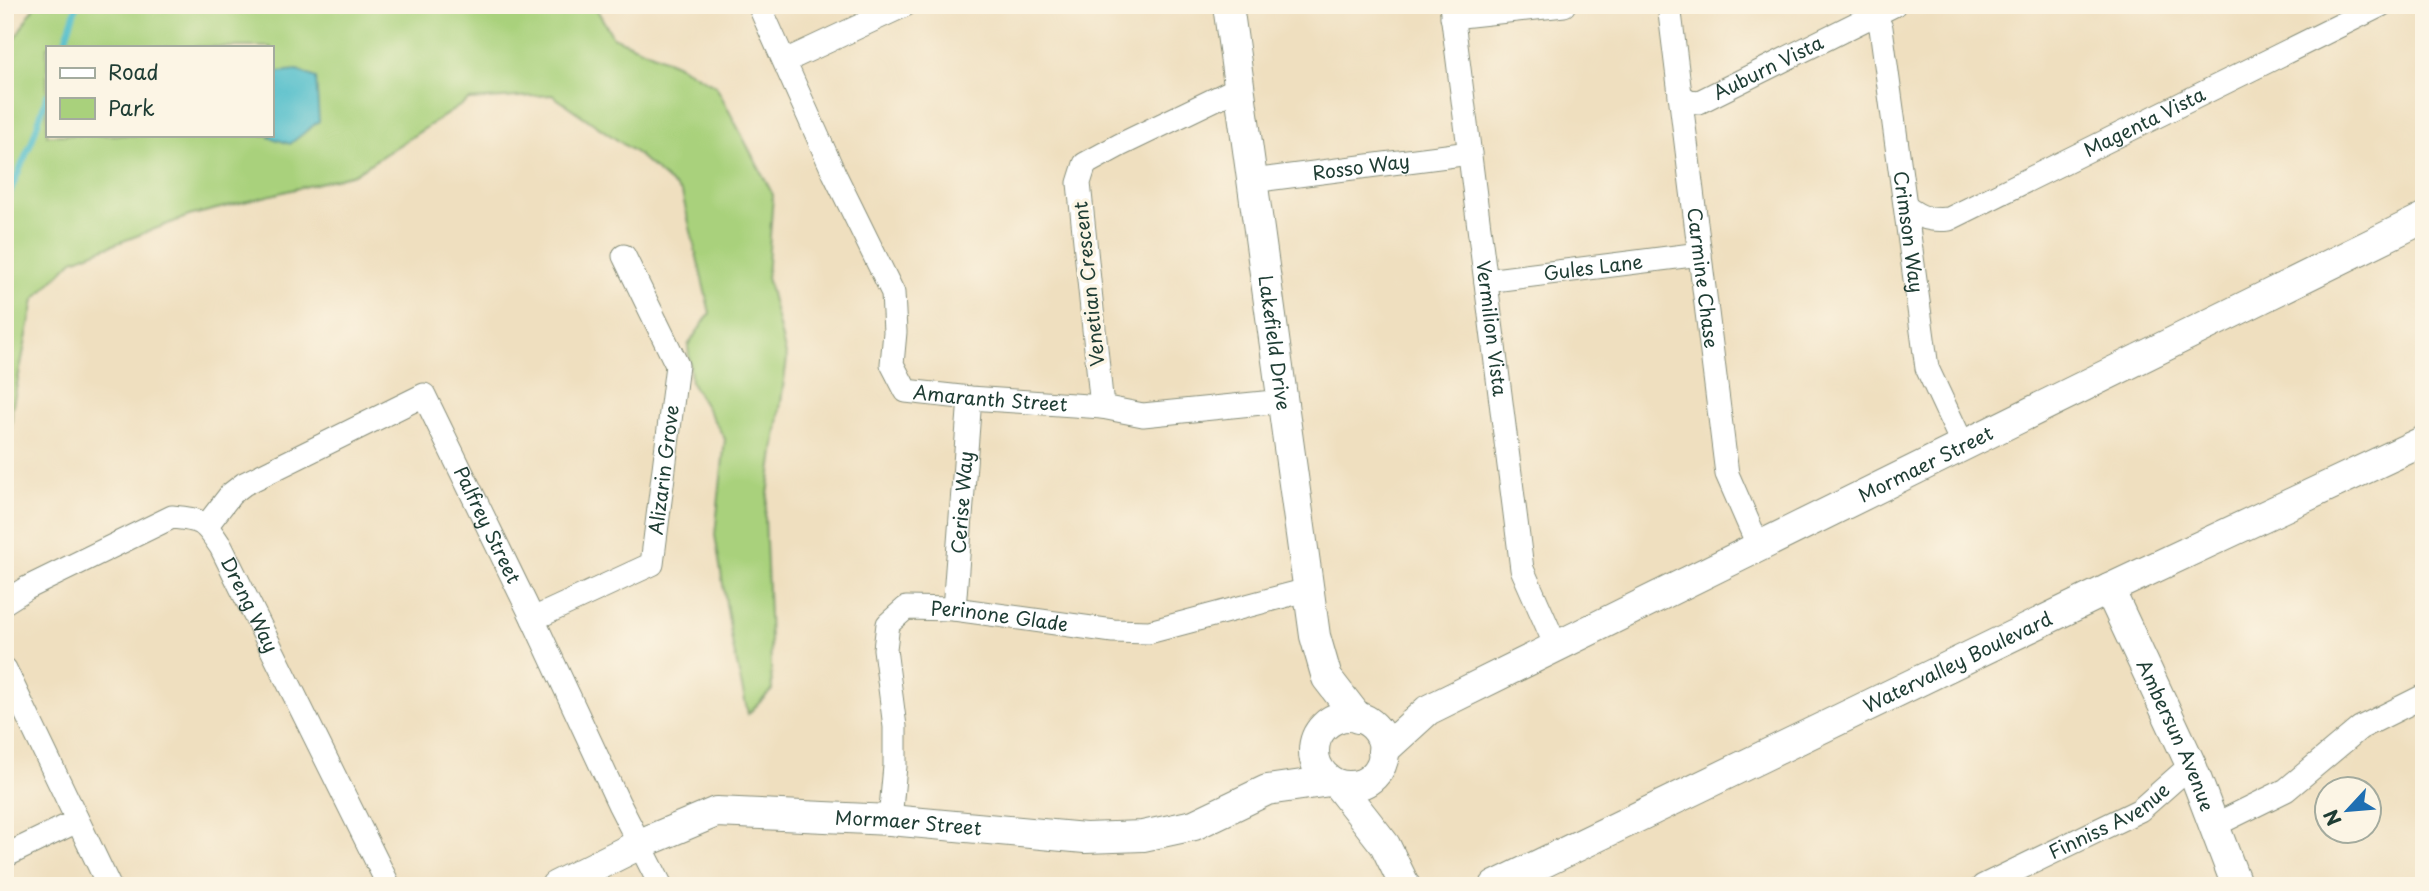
<svg xmlns="http://www.w3.org/2000/svg" width="2429" height="891" font-family="'Playpen Sans',sans-serif">
  <rect width="100%" height="100%" fill="#fcf5e5"/>
  <filter id="ink" filterUnits="userSpaceOnUse"><feTurbulence type="fractalNoise" baseFrequency=".0143" numOctaves="2"/><feDisplacementMap in="SourceGraphic" scale="14" xChannelSelector="R" yChannelSelector="G"/><feConvolveMatrix kernelMatrix="1 2 1 2 8 2 1 2 1" color-interpolation-filters="sRGB"/></filter>
  <filter id="wash" filterUnits="userSpaceOnUse"><feTurbulence type="fractalNoise" baseFrequency=".00686" numOctaves="4" result="noise"/><feDisplacementMap in="SourceGraphic" scale="28" xChannelSelector="R" yChannelSelector="G"/><feGaussianBlur stdDeviation="1.57" result="paint"/><feColorMatrix in="noise" values="0 0 0 0 0 0 0 0 0 0 0 0 0 0 0 0 0 1.4 0 .05"/><feComposite in="paint" operator="in"/></filter>
  <g filter="url(#wash)">
    <rect width="100%" height="100%" fill="#efdfbf"/>
    <path fill="#a9d17c" stroke="#648758" stroke-width="2" fill-rule="evenodd" d="M35,5H594L613,37L676,64L716,86L773,195L767,277L787,359L765,516L772,690L748,714L733,647L715,535L725,439L691,382L688,345L710,313L682,193L636,153L552,95L469,100L354,174L189,216L73,260L34,300L12,409L7,498L5,501V56ZM47,47H271V135H47Z"/>
    <path fill="#51becb" stroke="#387e80" stroke-width="2" d="M297,70L316,78L319,121L290,144L269,137L271,135V73Z"/>
    <g fill="none" stroke-linecap="round" stroke-linejoin="round">
      <path stroke="#51becb" stroke-width="6" d="M63,47L77,5
        M5,204L32,141L47,95"/>
    </g>
  </g>
  <g filter="url(#ink)">
    <g fill="none" stroke-linecap="round" stroke-linejoin="round">
      <defs>
        <g id="minor">
          <path id="s1" d="M759,5L834,173L893,293L895,332L892,364L906,391L970,398L1102,407L1143,415L1282,401"/>
          <path id="s2" d="M1451,5L1522,569L1556,646"/>
          <path id="s3" d="M1669,5L1727,474L1758,545"/>
          <path id="s4" d="M1875,15L1881,28L1927,368L1963,445"/>
          <path d="M1452,17L1564,5"/>
          <path d="M785,61L905,5"/>
          <path id="s5" d="M1680,95L1689,101L1699,102L1894,5"/>
          <path id="s6" d="M1252,181L1470,153"/>
          <path id="s7" d="M1906,207C1921,218 1931,221 1949,219L2381,5"/>
          <path id="s8" d="M1486,281L1700,254"/>
          <path d="M1102,407L1079,183L1085,164L1120,145L1238,88"/>
          <path id="s9" d="M207,525L231,494L244,484L424,395L533,619L619,804L661,886"/>
          <path id="s10" d="M5,602L27,588L172,517C203,520 204,521 221,547L389,886"/>
          <path id="s11" d="M954,609L970,398"/>
          <path id="s12" d="M533,619L652,564L677,365L624,256"/>
          <path d="M5,669L109,886"/>
          <path id="s13" d="M890,820L895,766V727L885,649L888,624L906,608L954,609L1113,631L1149,632L1307,590"/>
          <path d="M2215,825L2286,790L2360,728L2424,696"/>
          <path d="M5,856L77,821"/>
          <path id="s14" d="M1983,886L2140,810L2191,765"/>
        </g>
        <g id="tertiary">
          <path id="s15" d="M1228,5L1315,636L1327,678L1358,718"/>
          <path id="s16" d="M2109,589L2191,765L2237,886"/>
          <circle cx="1349" cy="751" r="35"/>
          <path id="s17" d="M1383,751L1428,710L2424,218"/>
          <path d="M1338,785L1385,845L1405,886"/>
          <path id="s18" d="M556,886L640,844L716,812L890,820L1085,838L1143,836L1194,825L1267,790L1330,781"/>
          <path id="s19" d="M1495,886L2109,589L2424,441"/>
        </g>
      </defs>
      <use href="#minor" stroke="#878e7a" stroke-width="25"/>
      <use href="#tertiary" stroke="#878e7a" stroke-width="32"/>
      <use href="#minor" stroke="#fff" stroke-width="23"/>
      <use href="#tertiary" stroke="#fff" stroke-width="30"/>
    </g>
  </g>
  <g text-anchor="middle" stroke-width="7" stroke-linejoin="round" paint-order="stroke">
    <g font-size="19" fill="#1f3d34" stroke="#fcf5e5">
      <text dy="7" stroke="none"><textPath href="#s5" startOffset="98">Auburn Vista</textPath></text>
      <text dy="7" stroke="none"><textPath href="#s7" startOffset="264">Magenta Vista</textPath></text>
      <text dy="7" stroke="none"><textPath href="#s6" startOffset="110">Rosso Way</textPath></text>
      <text dy="7" stroke="none"><textPath href="#s4" startOffset="220">Crimson Way</textPath></text>
      <text dy="7" stroke="none"><textPath href="#s8" startOffset="108">Gules Lane</textPath></text>
      <text dy="7" stroke="none"><textPath href="#s3" startOffset="275">Carmine Chase</textPath></text>
      <text transform="translate(1089 284) rotate(-96)" y="7">Venetian Crescent</text>
      <text dy="7" stroke="none"><textPath href="#s2" startOffset="326">Vermilion Vista</textPath></text>
      <text dy="7" stroke="none"><textPath href="#s15" startOffset="341">Lakefield Drive</textPath></text>
      <text dy="7" stroke="none"><textPath href="#s1" startOffset="504">Amaranth Street</textPath></text>
      <text dy="7" stroke="none"><textPath href="#s17" startOffset="616">Mormaer Street</textPath></text>
      <text dy="7" stroke="none"><textPath href="#s12" startOffset="226">Alizarin Grove</textPath></text>
      <text dy="7" stroke="none"><textPath href="#s11" startOffset="107">Cerise Way</textPath></text>
      <text dy="7" stroke="none"><textPath href="#s9" startOffset="401">Palfrey Street</textPath></text>
      <text dy="7" stroke="none"><textPath href="#s10" startOffset="313">Dreng Way</textPath></text>
      <text dy="7" stroke="none"><textPath href="#s13" startOffset="315">Perinone Glade</textPath></text>
      <text dy="7" stroke="none"><textPath href="#s19" startOffset="514">Watervalley Boulevard</textPath></text>
      <text dy="7" stroke="none"><textPath href="#s16" startOffset="161">Ambersun Avenue</textPath></text>
      <text dy="7" stroke="none"><textPath href="#s14" startOffset="142">Finniss Avenue</textPath></text>
      <text dy="7" stroke="none"><textPath href="#s18" startOffset="369">Mormaer Street</textPath></text>
    </g>
  </g>
  <rect width="2429" height="891" fill="none" stroke="#fcf5e5" stroke-width="28"/>
  <rect x="46" y="46" width="228" height="91" fill="#fcf5e5" stroke="#a4ab9e" stroke-width="2"/>
  <rect x="60" y="68" width="35" height="10" fill="#ffffff" stroke="#a4ab9e" stroke-width="2"/>
  <text x="108" y="80" font-size="21" fill="#1f3d34">Road</text>
  <rect x="60" y="98" width="35" height="21" fill="#a9d17c" stroke="#a4ab9e" stroke-width="2"/>
  <text x="108" y="116" font-size="21" fill="#1f3d34">Park</text>
  <g transform="translate(2348 810) rotate(244)"><circle r="33" fill="#fcf5e5" stroke="#a4ab9e" stroke-width="2"/>
  <path d="M0-5L12 26L0 18L-12 26Z" fill="#1f6fb2"/>
  <text y="-10" font-size="19" font-weight="bold" text-anchor="middle" fill="#1f3d34">N</text>
  </g>
</svg>
